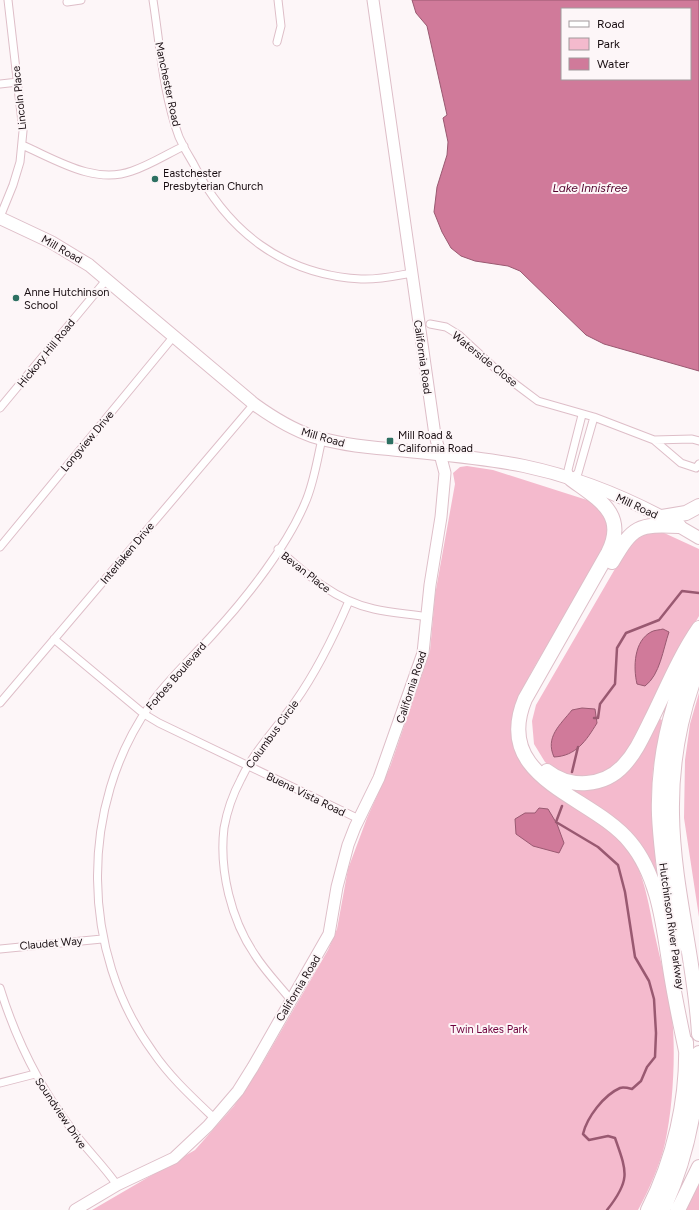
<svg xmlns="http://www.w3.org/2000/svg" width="699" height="1210" font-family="Figtree,sans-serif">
  <rect width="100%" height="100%" fill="#fdf6f8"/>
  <path fill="#f4bacd" d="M467,466L493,470L587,500C604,509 608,519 609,538C592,567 576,596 560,625C545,649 513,697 512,724C511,791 587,804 624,845C643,865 649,905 654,931C660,959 668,988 672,1017C676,1052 673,1108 665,1143C660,1165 649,1190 638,1210H92L195,1150L234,1106L262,1064L328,950L337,929L348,869L367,818L390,767L430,651L435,595L455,484L453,473L460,467Z
    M651,531L662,532L699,549V616L681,647L629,747L618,763L603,773L579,778L562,774L545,762L534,744L532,721L536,705L630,543L637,535Z
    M699,693V917L684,818L685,760L690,724Z
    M658,718L662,720L653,769L651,805L657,880L648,862L562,784L596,786Z
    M699,1181V1210H684Z"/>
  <path fill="#d07a9a" stroke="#995971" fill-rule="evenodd" d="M412,0H699V371L604,344L586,335L520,271L508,266L475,261L461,256L451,248L442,232L434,212L437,187L447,155L448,142L443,118L447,115L427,26L416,13ZM562,9H690V79H562Z
    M663,629L669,632C663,649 660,675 645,686L637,684C633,667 634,641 651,632C654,630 660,630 663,629Z
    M582,708L595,709L597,723C586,741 576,756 554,757C545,737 560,725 572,710Z
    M539,808L548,809L557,824L564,843L559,853L533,846L516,834L515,819L525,813H535Z"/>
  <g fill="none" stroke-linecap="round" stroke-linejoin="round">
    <path stroke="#995971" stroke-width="2.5" d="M594,718H598L600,704L615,684L617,648L626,633L659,620L682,591L699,593
      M572,772L578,747
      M562,806L556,822L598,847L618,865L625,892L635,957L649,981L654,999L656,1033L655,1057L647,1067L641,1081L632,1089C628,1088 623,1087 620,1088C604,1095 587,1117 583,1134L589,1140L608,1136L615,1138C627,1172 631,1180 607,1210"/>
    <defs>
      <path id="minor" d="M153,0C160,45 163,94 179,137C183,146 188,155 193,163C227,231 283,275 361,279C378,280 395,276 412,273
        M67,2L81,0
        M277,42L281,26L278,0
        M0,84L18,82
        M22,145C55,159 94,185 132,171C150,165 167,154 184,146
        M0,217L13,185L20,162L23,131L8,0
        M430,324L446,327L459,335L498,371L538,401L594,417L654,440
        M0,408L107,279
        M582,415L568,470L571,479L578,473L594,417
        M699,441L692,439L654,440L681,463L696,468L699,464
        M0,547L174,336
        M278,549C307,575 336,601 374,609C392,613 409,614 427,617
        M54,639L144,714L159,723L359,819
        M0,703L254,404
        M0,949L102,939
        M0,988C16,1040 40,1088 73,1131C87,1150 104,1166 117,1185
        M291,1000C279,985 265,971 255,955C231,920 219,870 224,828C227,811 233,794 241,779C254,751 277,728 295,702C317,671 334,636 349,601
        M0,1083L35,1074
        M214,1118C192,1097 170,1077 153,1052C80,952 79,806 150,705C169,678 194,656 215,632C247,597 287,546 305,503C314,483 317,460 322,439"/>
      <path id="secondary" d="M75,1210L117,1185L174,1158L208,1126L238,1091L253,1067L329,934L337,887L348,845L355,827L379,778L423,653L430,585L441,517L445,473L435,435L373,0"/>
      <path id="primary" d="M0,218L51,242L89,265L254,404C272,417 291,429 312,436C337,444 363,447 389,449C434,454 480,457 524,466C586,479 645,505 699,538"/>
      <path id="motorway" d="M571,479C598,499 628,514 608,553L525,699C491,780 592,795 630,842C661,879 664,934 672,980C676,1004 681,1027 686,1051
        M662,517L686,513L699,506
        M612,562C633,526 638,524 679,526
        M699,666C680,714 671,763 672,814C673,888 695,960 699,1034
        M547,771C570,789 604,787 624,765C636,752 643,736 651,720C666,690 679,657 699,628
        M675,948C669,904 661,859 659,815C657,755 673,696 699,642
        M648,1210C674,1159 688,1099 686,1042
        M663,1210C686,1160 697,1108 699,1053
        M678,1210L699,1167"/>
    </defs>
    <use href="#minor" stroke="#debec8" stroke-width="9"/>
    <use href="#secondary" stroke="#debec8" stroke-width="13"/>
    <use href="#primary" stroke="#debec8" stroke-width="14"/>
    <use href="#motorway" stroke="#debec8" stroke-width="16"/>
    <use href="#minor" stroke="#fff" stroke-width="7"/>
    <use href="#secondary" stroke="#fff" stroke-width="11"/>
    <use href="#primary" stroke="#fff" stroke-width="12"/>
    <use href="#motorway" stroke="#fff" stroke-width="14"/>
  </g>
  <g fill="#2d7062" stroke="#fdf6f8" stroke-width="1.5">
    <circle cx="155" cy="179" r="4"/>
    <circle cx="16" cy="298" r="4"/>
    <rect x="386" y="437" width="8" height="8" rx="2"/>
  </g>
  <g text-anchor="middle" stroke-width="4" stroke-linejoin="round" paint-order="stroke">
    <g font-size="11" fill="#180d11" stroke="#fdf6f8">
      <text transform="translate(168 84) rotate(78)" y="4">Manchester Road</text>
      <text transform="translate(19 98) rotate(-96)" y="4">Lincoln Place</text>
      <text transform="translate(62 249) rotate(30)" y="4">Mill Road</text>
      <text transform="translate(46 353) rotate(-51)" y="4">Hickory Hill Road</text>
      <text transform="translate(423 357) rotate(82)" y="4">California Road</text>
      <text transform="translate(485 359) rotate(39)" y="4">Waterside Close</text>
      <text transform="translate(323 437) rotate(16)" y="4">Mill Road</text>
      <text transform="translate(87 441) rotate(-50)" y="4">Longview Drive</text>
      <text transform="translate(637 506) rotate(25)" y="4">Mill Road</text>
      <text transform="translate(127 553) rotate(-50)" y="4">Interlaken Drive</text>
      <text transform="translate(306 572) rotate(38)" y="4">Bevan Place</text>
      <text transform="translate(176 676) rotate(-49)" y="4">Forbes Boulevard</text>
      <text transform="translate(411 687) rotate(-72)" y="4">California Road</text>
      <text transform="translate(272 734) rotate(-54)" y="4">Columbus Circle</text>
      <text transform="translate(306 794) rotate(26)" y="4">Buena Vista Road</text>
      <text transform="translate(672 926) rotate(82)" y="4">Hutchinson River Parkway</text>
      <text transform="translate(51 943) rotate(-5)" y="4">Claudet Way</text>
      <text transform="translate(298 988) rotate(-59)" y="4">California Road</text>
      <text transform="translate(61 1113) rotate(56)" y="4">Soundview Drive</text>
    </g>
    <g font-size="11" fill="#180d11" stroke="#fdf6f8" text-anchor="start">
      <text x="163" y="177">Eastchester<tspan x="163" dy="13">Presbyterian Church</tspan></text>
      <text x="24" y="296">Anne Hutchinson<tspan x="24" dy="13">School</tspan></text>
      <text x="398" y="439">Mill Road &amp;<tspan x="398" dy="13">California Road</tspan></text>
    </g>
    <g font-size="11" fill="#70033e" stroke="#fdf6f8">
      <text x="489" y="1033">Twin Lakes Park</text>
    </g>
    <g font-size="12" font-style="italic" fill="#54042d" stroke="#fdf6f8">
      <text x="590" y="192">Lake Innisfree</text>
    </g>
  </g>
  <rect x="561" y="8" width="130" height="72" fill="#fdf6f8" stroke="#a1999c"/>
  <rect x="569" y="21" width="20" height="6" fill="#ffffff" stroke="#a1999c"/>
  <text x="597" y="28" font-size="12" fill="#180d11">Road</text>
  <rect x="569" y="38" width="20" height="12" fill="#f4bacd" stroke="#a1999c"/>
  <text x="597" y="48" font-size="12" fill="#180d11">Park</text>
  <rect x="569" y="58" width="20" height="12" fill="#d07a9a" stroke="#a1999c"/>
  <text x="597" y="68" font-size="12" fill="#180d11">Water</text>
</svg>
